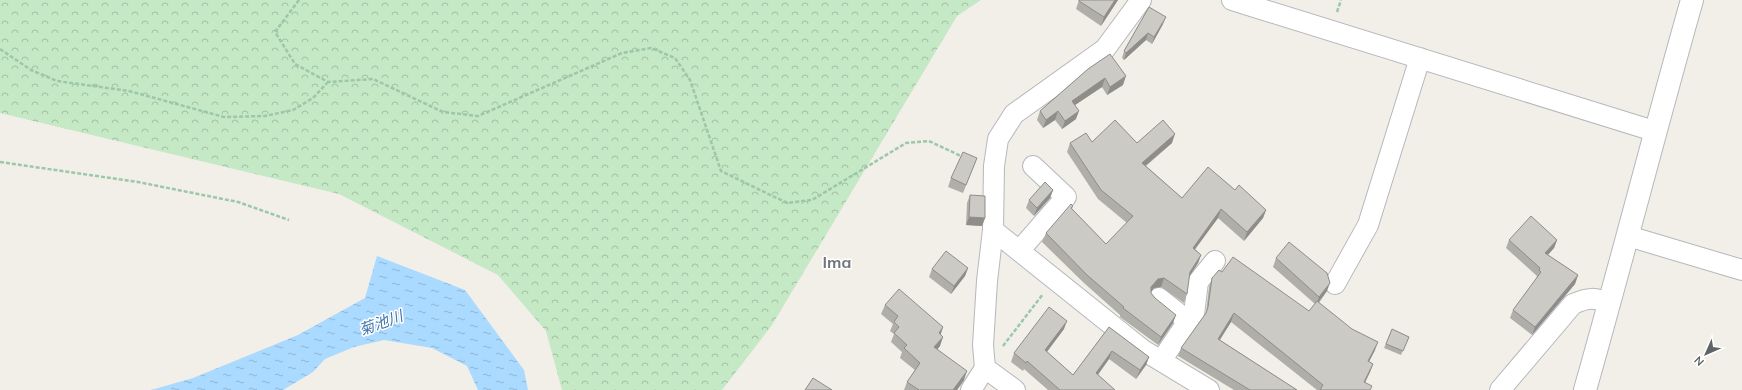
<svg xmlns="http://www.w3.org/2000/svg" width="1742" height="390" font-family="Mulish,'Noto Sans JP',sans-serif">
  <defs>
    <pattern id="forest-crowns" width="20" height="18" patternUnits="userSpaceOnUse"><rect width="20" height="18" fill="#c5e8c5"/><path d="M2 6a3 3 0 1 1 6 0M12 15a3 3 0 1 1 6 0" fill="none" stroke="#a3c0a4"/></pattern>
    <pattern id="water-ripples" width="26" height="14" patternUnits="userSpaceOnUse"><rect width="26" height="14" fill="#aadaff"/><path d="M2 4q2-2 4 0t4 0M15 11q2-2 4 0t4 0" fill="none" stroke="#8eb4d2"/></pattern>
  </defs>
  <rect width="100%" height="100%" fill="#f1efe8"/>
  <path fill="url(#forest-crowns)" d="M0,0H981L957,16L772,325L722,390H562L546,331L498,275L339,194L0,113Z"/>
  <path fill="url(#water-ripples)" d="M377,256L465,290L524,370L528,390H478L467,366L432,348L384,340L354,347L325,359L313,372L283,390H151L193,378L298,335L365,298Z"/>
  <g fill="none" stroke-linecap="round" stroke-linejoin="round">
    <defs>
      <path id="minor" d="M1232,0L1654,131
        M993,230L1143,350L1209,390
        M1628,236L1742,270
        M1019,251L1066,197L1033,166
        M1335,284L1368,225L1420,58
        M1159,298L1188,321L1161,361
        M1188,321L1194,314L1198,282L1215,261
        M985,368L1015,390
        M971,390L985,368L983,345L987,281L993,230L994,166L998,139L1014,114L1105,49L1141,0
        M1500,390L1573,304C1587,298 1596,296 1609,305"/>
      <path id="tertiary" d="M1585,390C1622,260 1655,130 1692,0"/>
    </defs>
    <use href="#minor" stroke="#b5b8bc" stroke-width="22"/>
    <use href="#tertiary" stroke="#b5b8bc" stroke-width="24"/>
    <path stroke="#9cc7a9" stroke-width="2.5" stroke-dasharray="4 2" stroke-linecap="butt" d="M299,0L275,32L295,64L328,82L373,79L443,112L478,116L622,53L651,48L675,58L690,80L721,171L787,203L812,200L906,143L929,141L963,157
      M1337,12L1341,0
      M0,49L31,70L57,81L129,91L224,117L265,116L293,110L313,98L328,82
      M0,162L138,182L238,202L289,220
      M1003,346L1043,294"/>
    <use href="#minor" stroke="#fff" stroke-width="20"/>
    <use href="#tertiary" stroke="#fff" stroke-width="22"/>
  </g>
  <path fill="#afaea9" d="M1079,0H1118L1101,26L1076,9Z
    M1149,7L1163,24L1152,44L1146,40L1124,60L1122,58L1124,51Z
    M1088,69L1123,85L1107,95L1102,87L1075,105L1076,119L1062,129L1055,120L1043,128L1037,120L1040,111Z
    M1092,142L1137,143H1172L1146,166L1182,198L1235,190L1266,210L1263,218L1244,241L1218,218L1195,249L1201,255L1198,263L1189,277L1187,294L1184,303L1161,287L1154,288L1151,292V293L1173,323L1158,345L1120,317V315L1084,283L1042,242L1046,233L1073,206L1072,209L1106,244L1127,223L1098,199L1067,152L1070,143Z
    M977,158L963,193L948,187L951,178Z
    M1053,190L1050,198L1034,216L1026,208L1029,200Z
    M970,195L985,218L982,226L966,225L967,203Z
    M1509,240H1557L1554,248L1548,255L1578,275L1575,284L1532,335L1510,318L1513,310L1536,279L1537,276L1506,248Z
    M1276,258L1327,291L1319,303L1375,350L1369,362L1373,364L1370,372L1365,383L1371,390H1317L1231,322L1220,340L1297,390H1234L1178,356L1181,348L1206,313L1209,287L1212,278L1222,272L1309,311L1315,304L1273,267Z
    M968,268L965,276L951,294L929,277L932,269Z
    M885,305L940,334V346L937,349L964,380L957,390H904L907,382L915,370L900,358L902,352L891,342L894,334L890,331L893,324L881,314Z
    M1109,327L1149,357L1146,365L1136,379L1109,359L1098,375L1115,390H1048L1024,369L1023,371L1011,362L1014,353L1064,329L1047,352L1073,375Z
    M1392,329L1409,337L1401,355L1384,348Z"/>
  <path fill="#8f8d8a" d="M1115,0H1118L1101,26L1104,17Z
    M1166,17L1163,24L1152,44L1154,37Z
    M1148,33L1146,40L1124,60L1126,53Z
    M1126,76L1123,85L1107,95L1110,87Z
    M1105,78L1102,87L1069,109L1072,101Z
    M1058,111L1055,120L1043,128L1046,120Z
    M1079,111L1076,119L1062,129L1065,121Z
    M1175,134L1172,143L1139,171L1142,163Z
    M1053,190L1050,198L1034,216L1037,208Z
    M1221,209L1218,218L1190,256L1193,248Z
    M1266,210L1263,218L1244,241L1247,232Z
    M969,217L985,218L982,226L966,225Z
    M1557,240L1554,248L1542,261L1545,253Z
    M1201,255L1198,263L1187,280L1190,272Z
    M968,268L965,276L951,294L954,286Z
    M1578,275L1575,284L1532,335L1535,327Z
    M1164,278L1161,287L1154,288L1148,296L1151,287L1158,279Z
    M1330,283L1327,291L1316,305L1319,297Z
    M1234,313L1231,322L1215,347L1218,339Z
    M1176,315L1173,323L1158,345L1161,337Z
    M1067,321L1064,329L1042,358L1045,350Z
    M943,327L940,337L939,333Z
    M943,337L940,346L931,357L934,347Z
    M1378,342L1375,350L1365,369L1368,361Z
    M1112,351L1109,359L1093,381L1096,373Z
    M1149,357L1146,365L1136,379L1140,370Z
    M1373,364L1370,372L1361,390L1364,382Z
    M967,371L964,380L957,390H953Z"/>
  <path fill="#cccac5" stroke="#8f8d8a" d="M1079,0H1115L1104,17L1079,1Z
    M1149,7L1166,17L1154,37L1148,33L1126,53L1124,51Z
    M1110,54L1126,76L1110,87L1105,78L1072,101L1079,111L1065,121L1058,111L1046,120L1040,111L1088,69Z
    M1115,120L1137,143L1163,120L1175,134L1142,163L1182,198L1208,167L1235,190L1239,185L1266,210L1247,232L1221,209L1193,248L1201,255L1190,272L1187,294L1164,278L1158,279L1151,287V293L1155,298L1176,315L1161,337L1123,308L1124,307L1087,275L1046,233L1071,204L1073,206L1071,208L1106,244L1133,216L1101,190L1070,143L1086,133L1092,142Z
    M963,152L977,158L966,185L951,178Z
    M1045,182L1053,190L1037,208L1029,200Z
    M970,195L985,196V218L969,217Z
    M1531,216L1557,240L1545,253L1578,275L1535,327L1513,310L1541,272L1539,270L1540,268L1509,240Z
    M1289,242L1327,273L1330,283L1319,297L1276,258Z
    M946,251L968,268L954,286L932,269Z
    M1233,257L1309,311L1317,301L1352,329L1378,342L1368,361L1373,364L1364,382L1372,386L1370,390H1320L1323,385L1234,313L1218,339L1297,390H1250L1181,348L1206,313L1208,307L1212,278L1219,270L1222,272Z
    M899,289L943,327L939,333L943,337L934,347L967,371L953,390H919L907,382L920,363L904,348L907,345L894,333L899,327L894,322L898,316L885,305Z
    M1049,307L1067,321L1045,350L1073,375L1109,327L1149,357L1140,370L1112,351L1096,373L1115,390H1060L1027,361L1026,363L1014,353Z
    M1392,329L1409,337L1403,351L1386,344Z
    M813,378L832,390H805Z"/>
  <g text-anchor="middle" stroke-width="3" stroke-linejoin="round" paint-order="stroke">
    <g font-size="15" font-style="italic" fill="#4174aa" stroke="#fff">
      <text transform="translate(381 323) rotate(-20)" y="5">菊池川</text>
    </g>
    <g font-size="16" font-weight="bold" fill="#70757a" stroke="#fff">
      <text x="837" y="268">Ima</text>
    </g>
  </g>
  <g transform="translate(1706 354) rotate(225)" stroke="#ffffff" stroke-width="3" paint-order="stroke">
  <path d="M0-3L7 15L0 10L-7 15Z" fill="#5f6368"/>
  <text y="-6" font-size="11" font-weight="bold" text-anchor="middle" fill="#5f6368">N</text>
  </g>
</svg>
